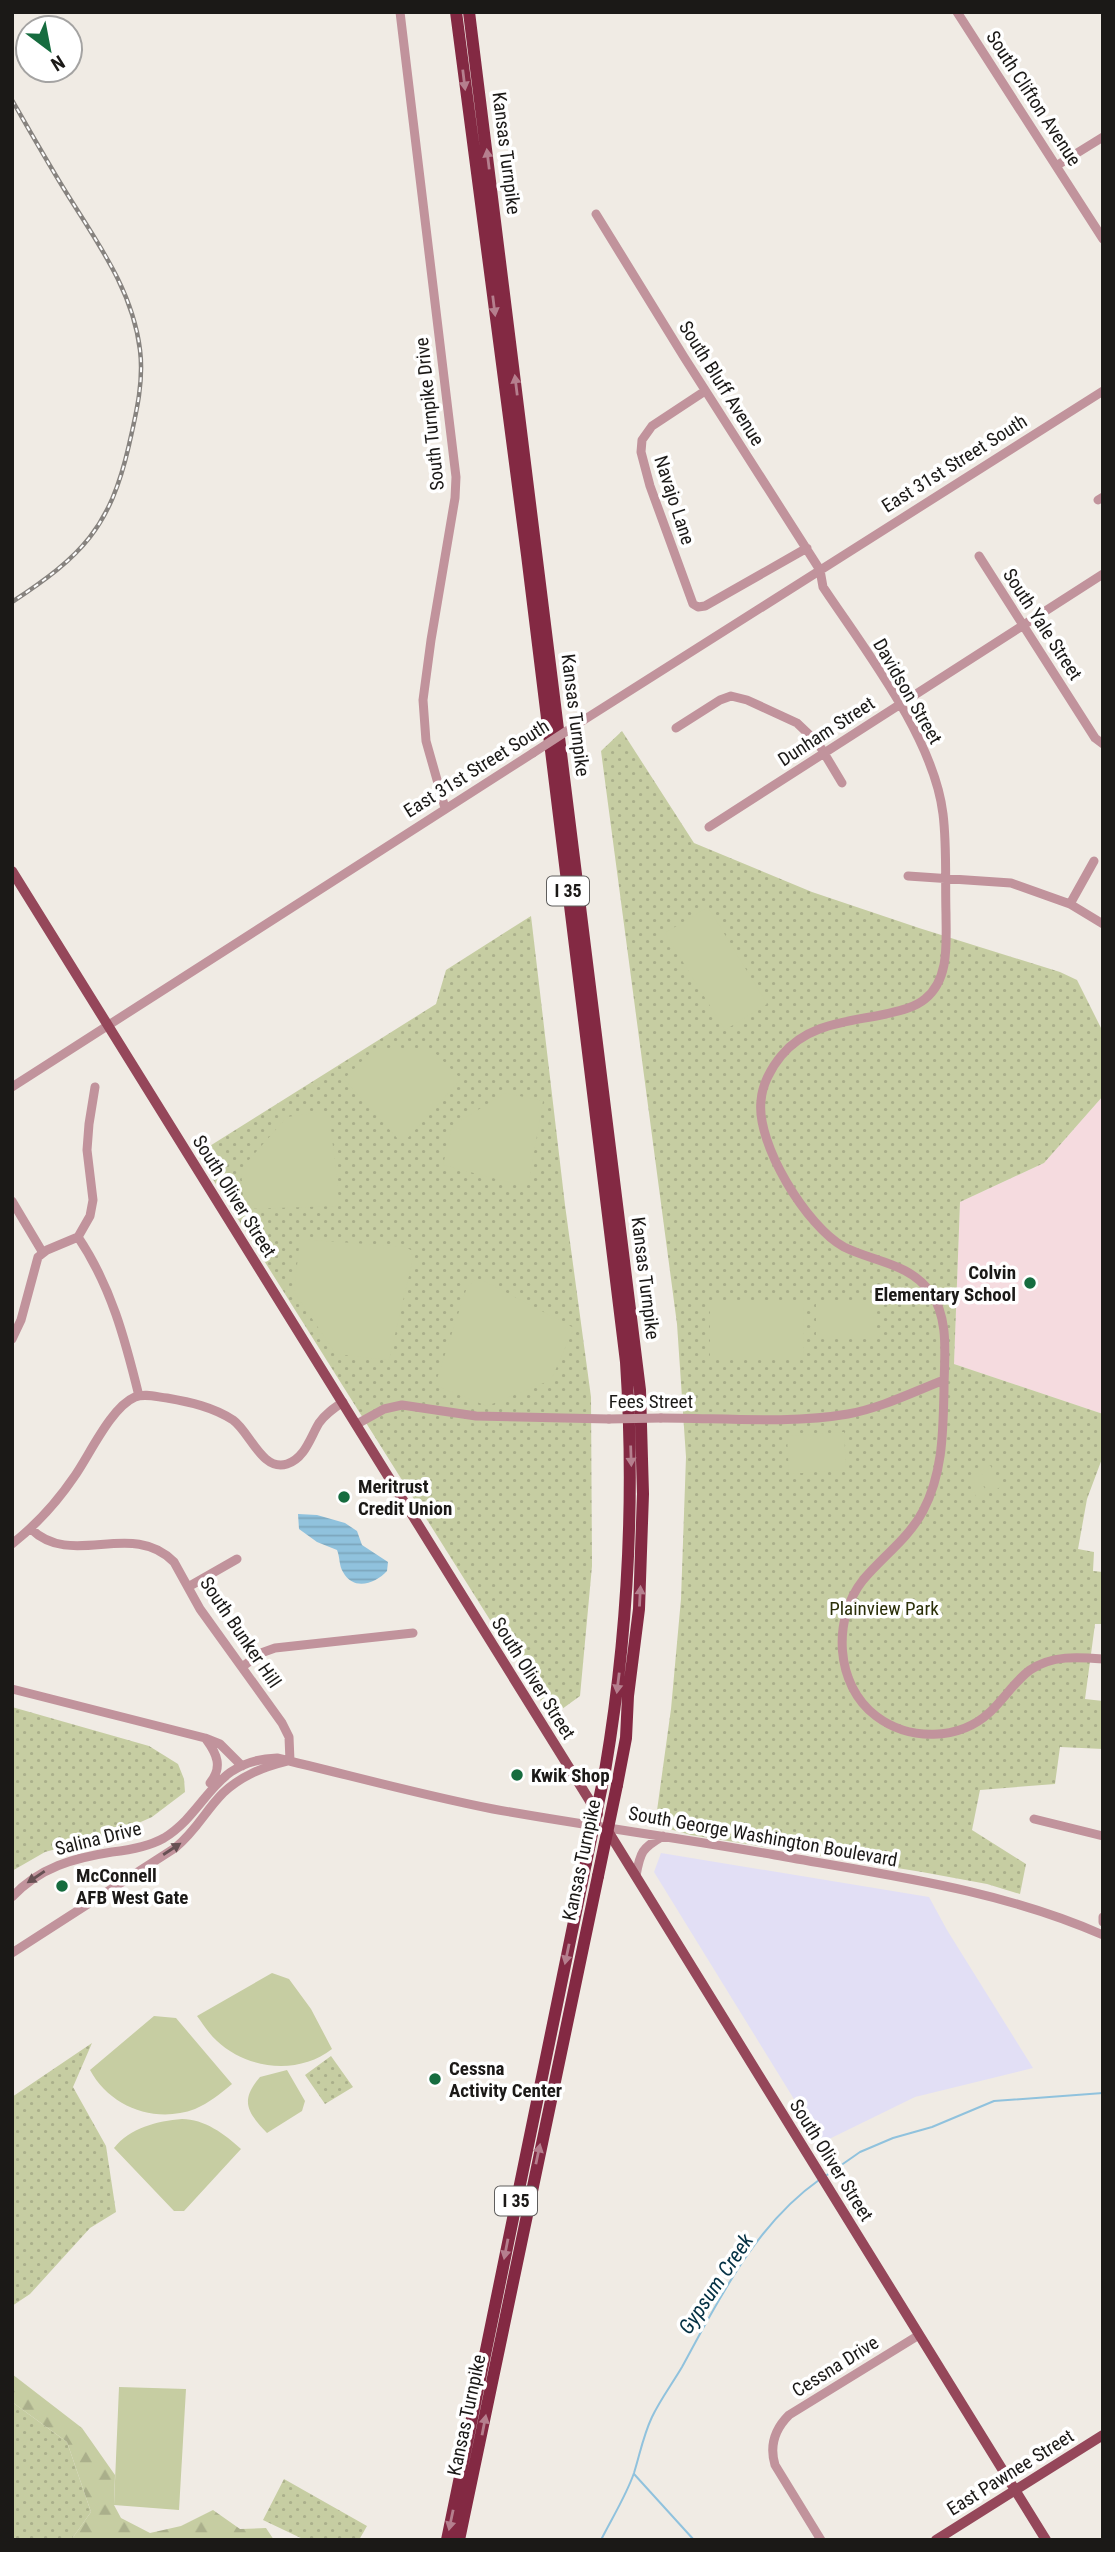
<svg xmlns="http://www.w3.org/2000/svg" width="1115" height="2552" font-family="'Roboto Condensed',sans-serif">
  <defs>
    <pattern id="grass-dots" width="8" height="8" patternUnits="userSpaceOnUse" patternTransform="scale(1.75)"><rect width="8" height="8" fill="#c6cda2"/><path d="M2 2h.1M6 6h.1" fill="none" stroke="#aaaf8b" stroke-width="1.8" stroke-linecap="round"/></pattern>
    <pattern id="forest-firs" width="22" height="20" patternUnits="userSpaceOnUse" patternTransform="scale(1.75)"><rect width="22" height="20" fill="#c6cda2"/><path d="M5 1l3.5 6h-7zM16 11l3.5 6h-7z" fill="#aaaf8b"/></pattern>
    <pattern id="water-rules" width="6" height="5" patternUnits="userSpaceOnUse" patternTransform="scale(1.75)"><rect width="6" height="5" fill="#90c2dd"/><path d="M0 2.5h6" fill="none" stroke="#7ca6bd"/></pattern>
  </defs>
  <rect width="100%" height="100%" fill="#f0ebe4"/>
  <path fill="#e2dff5" d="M661,1853L929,1897L947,1930L1033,2068L915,2097L821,2143L654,1872Z"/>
  <path fill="#f5dbdf" d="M1103,1096V1414L954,1364L960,1202L1044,1163Z"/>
  <path fill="url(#grass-dots)" d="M622,731L694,843L812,892L919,928L1060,972L1077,980L1103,1032V1096L1044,1163L960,1202L954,1364L1103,1414V1456L1087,1499L1078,1549L1094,1552L1093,1571L1103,1572V1624H1095L1085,1699L1103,1701V1749L1060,1747L1055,1784L980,1790L972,1830L1026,1864L1020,1894L987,1884L922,1872L691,1835L655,1825L671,1709L681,1599L686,1457L677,1324L601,751Z
    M531,916L565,1205L591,1397L592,1566L580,1696L551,1717L197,1154L436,1004L446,970Z
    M12,1707L149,1746L178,1764L184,1779L185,1792L152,1817L116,1833L45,1852L12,1871Z
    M92,2043L73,2087L106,2146L116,2212L90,2228L30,2294L12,2306V2097Z
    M331,2056L353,2087L325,2104L305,2075Z
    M12,2402L67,2442L91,2512L71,2540H12Z
    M284,2479L367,2526L359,2540H305L263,2520Z"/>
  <path fill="url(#forest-firs)" d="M12,2374L82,2428L115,2475L114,2505L121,2518L150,2533L181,2526L213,2510L240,2529L266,2528L274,2540H71L91,2512L67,2442L12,2402Z"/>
  <path fill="#c6cda2" d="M708,907L767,1004L725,1030L665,933Z
    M371,1052H434L461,1079L406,1140L397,1138L344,1079Z
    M505,1093L543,1101L529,1181L520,1185L443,1165L452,1126Z
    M329,1111L339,1201L336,1206L244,1209L241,1169L287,1117Z
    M300,1239L405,1247L411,1250L413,1259L389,1360L336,1354L294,1292Z
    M476,1279L482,1280L574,1328L551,1380L487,1406L435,1385L467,1287Z
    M816,1300H874V1338H816Z
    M710,1304H804L803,1359H710Z
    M844,1432L846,1470L789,1474L787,1436Z
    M990,1465L1002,1486L992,1492L980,1471Z
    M976,1473L988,1494L978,1500L966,1478Z
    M272,1973L289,1979L311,2009L332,2049C299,2075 248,2070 217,2041C209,2034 203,2024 197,2016Z
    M154,2016L176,2018L232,2084C220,2094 209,2103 195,2109C155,2124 110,2107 90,2070Z
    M287,2070L305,2101L302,2111L267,2133C248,2113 239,2101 260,2077Z
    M182,2119C204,2119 225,2134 241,2149L184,2211H174L114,2148C130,2128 157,2121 182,2119Z
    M119,2387L186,2389L179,2510L114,2505Z"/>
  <path fill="url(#water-rules)" d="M298,1514L317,1515L345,1523L357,1531L362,1545L388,1562L387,1571C376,1583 354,1592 343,1572C339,1566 340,1557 337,1550L317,1542L299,1529Z"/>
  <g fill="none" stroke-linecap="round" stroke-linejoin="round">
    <path stroke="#90c2dd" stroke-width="2" d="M827,2175L860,2152L893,2138L932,2127L994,2101L1103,2093
      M634,2474L694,2540
      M601,2540C612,2518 626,2496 634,2473C640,2454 643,2436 652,2417C660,2400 672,2384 682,2367C718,2301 755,2225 819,2180"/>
    <path stroke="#c1939c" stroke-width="9" d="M400,12L456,477L455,498L431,640L423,700L426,741L445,808
      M957,12L1103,239
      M1056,166L1103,137
      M596,214L684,357L820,570L823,587C865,650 934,738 943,814C947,846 945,881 946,914C946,942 950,979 925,999C914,1008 899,1011 886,1014C848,1022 808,1023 781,1056C771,1068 762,1085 761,1101C756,1144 807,1227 844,1247C874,1262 910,1263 931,1293C950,1320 944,1358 944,1390C943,1432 943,1473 923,1511C908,1539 883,1556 863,1580C832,1619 835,1685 876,1716C909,1741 959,1741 990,1712C1004,1699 1015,1681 1030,1670C1052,1655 1078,1657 1103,1659
      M705,391L652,426L642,440L641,452L650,486L693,604L698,607L705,606L807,548
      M1098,500L1103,497
      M979,556L1095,738L1103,744
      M579,723L1103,391
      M676,728L720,700L731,696L747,700L797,723L818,743L842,783
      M709,827L1103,574
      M908,876L1011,883L1070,904L1103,924
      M1070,904L1094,861
      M12,1087L533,753
      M12,1201L43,1253
      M78,1237C111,1286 125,1339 139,1396
      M12,1339L21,1320L38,1257L47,1250L78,1237L90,1216L93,1200L87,1150L89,1124L95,1087
      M661,1418C720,1418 791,1424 848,1414C881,1408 913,1392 944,1380
      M357,1424L384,1409L402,1405L476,1416L609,1419
      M31,1529C72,1569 132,1519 174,1562L200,1609L282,1723L289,1737L290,1761
      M12,1544C36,1525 57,1502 74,1477C89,1456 111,1407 135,1397C145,1393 157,1397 167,1398C190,1402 213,1407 233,1420C250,1432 262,1472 287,1464C305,1458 310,1438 319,1423C325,1414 334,1408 343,1402
      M188,1587L237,1559
      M242,1667L261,1653L275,1648L413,1633
      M12,1689L205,1738L220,1744L242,1766
      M206,1739C217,1754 223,1767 210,1783
      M1034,1819L1103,1836
      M636,1876C640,1852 642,1848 663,1836
      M12,1897C40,1867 74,1858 112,1852C130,1850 148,1847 164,1838C209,1810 212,1760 277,1758C349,1775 421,1795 493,1809C587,1826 681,1838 775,1855C886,1875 999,1889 1103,1935
      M1103,1917V1922
      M12,1953L175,1848C197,1830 205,1811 223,1793C242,1775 264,1767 288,1761
      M821,2540L775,2465C769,2445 775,2429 789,2415L919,2335"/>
    <path stroke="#95475a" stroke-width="10" d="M12,871L598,1814
      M606,1828L1046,2540
      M936,2540L1103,2435"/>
    <path stroke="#832943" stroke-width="12" d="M456,12L527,555L626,1362C635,1499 628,1635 605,1771
      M469,12L640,1390L643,1494L639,1609L628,1696L626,1738L617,1785
      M447,2540L586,1863
      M459,2540L598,1876"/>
    <defs>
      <path id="rail" d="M12,100C31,133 49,165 69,197C99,245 133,292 140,350C144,382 136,414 129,445C110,528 82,556 12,602"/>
    </defs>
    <use href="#rail" stroke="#87837f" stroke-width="4.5"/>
    <use href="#rail" stroke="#fff" stroke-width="2" stroke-dasharray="5" stroke-linecap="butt"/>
    <path stroke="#c1939c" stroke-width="9" d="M533,753L579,723
      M609,1419L661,1418"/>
    <path stroke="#832943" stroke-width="12" d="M586,1863L605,1771
      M598,1876L617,1785"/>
  </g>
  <defs><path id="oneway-solid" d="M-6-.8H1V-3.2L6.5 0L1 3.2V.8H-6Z" transform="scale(1.75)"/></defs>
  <g fill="#b57f8e">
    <use href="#oneway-solid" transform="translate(464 80) rotate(83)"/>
    <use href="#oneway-solid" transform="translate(488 159) rotate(-97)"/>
    <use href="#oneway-solid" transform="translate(494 306) rotate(83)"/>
    <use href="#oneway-solid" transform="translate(516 385) rotate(-97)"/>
    <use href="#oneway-solid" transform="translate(631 1456) rotate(88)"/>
    <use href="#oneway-solid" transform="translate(640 1596) rotate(-87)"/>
    <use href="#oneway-solid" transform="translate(618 1683) rotate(97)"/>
    <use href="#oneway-solid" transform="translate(567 1954) rotate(102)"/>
    <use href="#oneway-solid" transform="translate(538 2154) rotate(-78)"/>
    <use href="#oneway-solid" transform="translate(506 2249) rotate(101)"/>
    <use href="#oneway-solid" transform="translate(484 2425) rotate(-79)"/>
    <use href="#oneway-solid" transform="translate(451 2520) rotate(102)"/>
  </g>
  <g fill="#665053">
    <use href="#oneway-solid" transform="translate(172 1849) rotate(-33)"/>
    <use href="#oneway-solid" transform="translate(36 1877) rotate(146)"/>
  </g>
  <g fill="#166c3f" stroke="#fff" stroke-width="2.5">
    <circle cx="1030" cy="1283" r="7"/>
    <circle cx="344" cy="1497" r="7"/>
    <circle cx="517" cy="1775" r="7"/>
    <circle cx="62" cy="1886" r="7"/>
    <circle cx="435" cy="2079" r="7"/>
  </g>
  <g text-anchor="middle" stroke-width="7" stroke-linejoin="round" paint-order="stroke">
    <g fill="#fff" stroke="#5f5e5d" stroke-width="2">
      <rect x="547" y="876.5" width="42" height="29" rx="5"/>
      <rect x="495" y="2186.5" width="42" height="29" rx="5"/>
    </g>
    <g font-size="18" font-weight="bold" fill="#1b1917">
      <text x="568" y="897">I 35</text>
      <text x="516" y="2207">I 35</text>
    </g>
    <g font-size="19" fill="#1b1917" stroke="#fff">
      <text transform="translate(1034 98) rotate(57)" y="7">South Clifton Avenue</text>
      <text transform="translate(507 153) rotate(83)" y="7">Kansas Turnpike</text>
      <text transform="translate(722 383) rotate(58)" y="7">South Bluff Avenue</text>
      <text transform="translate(429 414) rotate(-96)" y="7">South Turnpike Drive</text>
      <text transform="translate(954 463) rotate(-32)" y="7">East 31st Street South</text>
      <text transform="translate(675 500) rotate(72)" y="7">Navajo Lane</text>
      <text transform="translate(1043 624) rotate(57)" y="7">South Yale Street</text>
      <text transform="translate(908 691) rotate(60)" y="7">Davidson Street</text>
      <text transform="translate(576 715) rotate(83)" y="7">Kansas Turnpike</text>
      <text transform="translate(826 731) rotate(-33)" y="7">Dunham Street</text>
      <text transform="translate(476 768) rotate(-32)" y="7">East 31st Street South</text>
      <text transform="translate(235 1196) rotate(58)" y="7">South Oliver Street</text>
      <text transform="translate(646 1278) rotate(83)" y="7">Kansas Turnpike</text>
      <text x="651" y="1408">Fees Street</text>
      <text transform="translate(241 1632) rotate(56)" y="7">South Bunker Hill</text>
      <text transform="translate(534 1678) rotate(58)" y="7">South Oliver Street</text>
      <text transform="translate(763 1836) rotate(10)" y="7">South George Washington Boulevard</text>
      <text transform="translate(98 1838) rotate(-14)" y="7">Salina Drive</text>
      <text transform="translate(581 1860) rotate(-78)" y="7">Kansas Turnpike</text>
      <text transform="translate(832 2160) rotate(58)" y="7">South Oliver Street</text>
      <text transform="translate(835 2366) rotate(-32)" y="7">Cessna Drive</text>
      <text transform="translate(466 2415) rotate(-78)" y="7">Kansas Turnpike</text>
      <text transform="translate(1010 2472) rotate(-32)" y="7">East Pawnee Street</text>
    </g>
    <g font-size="19" font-weight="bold" fill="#1b1917" stroke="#fff" text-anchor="start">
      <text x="1016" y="1279" text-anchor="end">Colvin<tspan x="1016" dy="22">Elementary School</tspan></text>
      <text x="358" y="1493">Meritrust<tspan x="358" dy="22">Credit Union</tspan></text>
      <text x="531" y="1782">Kwik Shop</text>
      <text x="76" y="1882">McConnell<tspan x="76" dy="22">AFB West Gate</tspan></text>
      <text x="449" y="2075">Cessna<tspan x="449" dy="22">Activity Center</tspan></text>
    </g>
    <g font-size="19" fill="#2b2f08" stroke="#fff">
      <text x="884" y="1615">Plainview Park</text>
    </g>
    <g font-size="21" font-style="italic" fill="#033043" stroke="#fff">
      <text transform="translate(716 2284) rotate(-56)" y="7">Gypsum Creek</text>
    </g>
  </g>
  <rect width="1115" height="2552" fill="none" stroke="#1b1917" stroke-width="28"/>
  <g transform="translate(49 49) rotate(148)"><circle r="33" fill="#ffffff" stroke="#a4a3a2" stroke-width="2"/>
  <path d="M0-5L12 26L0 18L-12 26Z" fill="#166c3f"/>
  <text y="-10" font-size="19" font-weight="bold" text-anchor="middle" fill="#1b1917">N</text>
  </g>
</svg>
